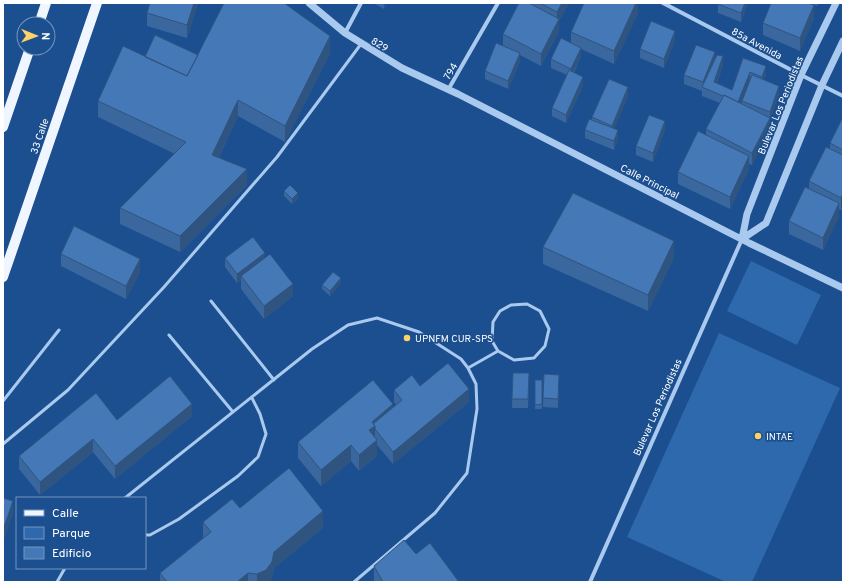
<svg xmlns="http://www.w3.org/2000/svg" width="846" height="585" font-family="Overpass,sans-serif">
  <rect width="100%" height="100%" fill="#1b4f8f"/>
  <path fill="#2e69ad" d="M751,261L821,295L797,345L727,311Z
    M719,333L840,388L752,582H726L627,537Z"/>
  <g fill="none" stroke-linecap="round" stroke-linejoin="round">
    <path stroke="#a9c9ee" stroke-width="3" d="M211,301L274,380
      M527,304L540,311L549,329L545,346L534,358L514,360L498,351L492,341L493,322L500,311L511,305Z
      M169,335L233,412
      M468,368L498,351
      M3,401L59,330
      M3,444L68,390L164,287L277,157L361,44
      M125,498L312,349L348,325L377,318L419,332L461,359L468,368L476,384L477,409L467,473L435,513L354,582
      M145,535H150L179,519L238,476L258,457L266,434L260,414L252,398
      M57,582L65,568"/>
    <path stroke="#a9c9ee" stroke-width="4" d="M663,3L801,75L843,96
      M345,33L361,3
      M448,90L498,3
      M590,582L742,239"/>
    <path stroke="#a9c9ee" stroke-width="7" d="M309,3L345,33L402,68L458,94L749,243L843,288
      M742,239L747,214L801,75L836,3
      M742,239L766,223L822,85L843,41"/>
    <path stroke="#f0f6ff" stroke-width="10" d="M39,24L46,3
      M3,127L30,48
      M3,277L97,3"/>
  </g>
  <path fill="#3a679d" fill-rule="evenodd" d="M150,3H198L187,38L147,26V13Z
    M375,3H387L384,9L375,4Z
    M517,3H569L559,21V31L541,66L520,55V62L508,89L485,79V71L503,46V34L518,4Z
    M638,3V13L614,64L581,49V56L574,73L583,86L566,123L552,116V108L567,75L551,68V59L571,43V32Z
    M718,3H748L741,22L718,13Z
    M810,3H819L817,6Z
    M814,18L800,51L763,35V23Z
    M675,40L664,68L640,58V49Z
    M330,53L285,142L238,116L219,157L247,185L180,252L120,224V208L175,154L98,117V101L145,57L198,55Z
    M743,58L766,75L764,80L779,94L770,120V131L752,165L749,164V169L730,209L678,184V172L706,135V129L720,103L702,96V91L684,84V75L715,59L723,65L717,83L732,90ZM750,81L742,101V104H741Z
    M628,96L614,129L618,139L614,150L585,138V130L592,120V117Z
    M843,117V206L841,210L839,209V216L823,250L789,234V221L809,189V181L830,148V143Z
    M665,130L653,162L636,155V146Z
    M284,191L298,198L292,204L284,196Z
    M543,247L674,258L648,311L543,264Z
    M61,254L140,272L126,299L61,266Z
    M225,258H265L293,296L264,319L241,289V280L237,283L225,267Z
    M341,283L330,296L322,289V285Z
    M513,373H529L528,408H512Z
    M544,374L559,375L558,408L543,407Z
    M535,380H542V409H535Z
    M420,386L469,402L393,464L377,445V456L359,471L351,461L321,486L298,458V442L393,408L396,405L394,402V390Z
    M192,416L115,479L93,452L40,495L19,469V456L117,420Z
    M240,508L323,528L274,568L272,578L269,582H160V573L203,538V522Z
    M416,554L459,582H374V566Z"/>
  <path fill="#305480" d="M194,3H198L187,38V25Z
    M385,3H387L384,9V5Z
    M562,3H569L559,21V31L541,66V54L557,23V12Z
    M636,3H638V13L614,64V51Z
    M745,3H748L741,22V13Z
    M814,5V18L800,51V38Z
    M675,31V40L664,68V59Z
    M330,36V53L285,142V126Z
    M581,48V56L571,77V69Z
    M715,52V61L703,87V82Z
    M520,53V62L508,89V81Z
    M723,56V65L714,90V82Z
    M766,66V75L762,85V77Z
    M750,72V81L738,111V102Z
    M583,77V86L566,123V115Z
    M779,86V94L770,120V131L752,165V153L770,119V112Z
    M628,87V96L612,134V126Z
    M238,100V116L212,171V155Z
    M665,121V130L653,162V153Z
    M618,130V139L614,150V141Z
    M749,156V169L730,209V197Z
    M247,169V185L180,252V236Z
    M298,193V198L292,204V199Z
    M843,193V206L841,210V198Z
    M839,203V216L823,250V238Z
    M674,241V258L648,311V295Z
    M265,253V262L241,276V280L237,283V274Z
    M140,259V272L126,299V286Z
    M341,278V283L330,296V291Z
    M293,284V296L264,319V306Z
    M469,389V402L393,464V452Z
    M192,404V416L115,479V466Z
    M393,404V421L375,429V442L369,430L372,422Z
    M93,439V452L40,495V482Z
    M377,440V456L359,471V455Z
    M351,445V461L321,486V470Z
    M13,501V514L3,543V530Z
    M323,511V528L274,568L272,578L269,582H257V574L274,552Z
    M248,573V582H237Z"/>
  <path fill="#4478b7" stroke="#305480" d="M150,3H194L187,25L147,13Z
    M224,3H284L330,36L285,126L238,100L212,155L247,169L180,236L120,208L186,142L98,101L123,46L187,76Z
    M519,3H529L559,19L541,54L503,34Z
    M540,3H562L557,12Z
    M584,3H636L614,51L571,32Z
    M718,3H745L741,13L718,4Z
    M771,3H808L814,5L800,38L763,23Z
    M651,21L675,31L664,59L640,49Z
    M155,35L198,55L187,76L145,57Z
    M561,38L581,48L571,69L551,59Z
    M496,43L520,53L508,81L485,71Z
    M696,45L715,52L703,82L684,75Z
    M717,55L723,56L714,82L732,90L743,58L766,66L762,77L750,72L738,102L724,95L723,96L702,87Z
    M569,70L583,77L566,115L552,108Z
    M752,75L779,86L770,112L742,101Z
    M609,79L628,87L612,126L592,117Z
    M724,95L770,118L752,153L706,129Z
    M649,115L665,121L653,153L636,146Z
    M843,117V150L830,143Z
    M589,119L618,130L614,141L585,130Z
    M698,131L749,156L730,197L678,172Z
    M826,147L843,155V193L841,198L809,181Z
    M290,185L298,193L292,199L284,191Z
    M805,187L839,203L823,238L789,221Z
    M573,193L674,241L648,295L543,247Z
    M74,226L140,259L126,286L61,254Z
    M253,237L265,253L237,274L225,258Z
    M270,254L293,284L264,306L241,276Z
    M333,272L341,278L330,291L322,285Z
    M448,363L469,389L393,452L375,429V426L373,424L402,400L394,390L412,375L420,386Z
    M513,373H529L528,399H512Z
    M544,374L559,375L558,399L543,398Z
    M170,376L192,404L115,466L93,439L40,482L19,456L96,393L117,420Z
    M373,380L393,404L372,422L375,426L369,430L377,440L359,455L351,445L321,470L298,442Z
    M535,380H542V404L535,405Z
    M289,468L323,511L274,552L272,562L266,570L257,574L248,573L237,582H167L160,573L211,532L203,522L232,499L240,508Z
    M3,498L13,501L3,530Z
    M404,540L416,554L430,543L459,582H383L374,566Z"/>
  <g fill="#ffd166" stroke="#1b4f8f" stroke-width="1.5">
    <circle cx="407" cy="338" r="4"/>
    <circle cx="758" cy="436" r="4"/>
  </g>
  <g text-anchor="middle" stroke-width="3.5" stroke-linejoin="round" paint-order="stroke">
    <g font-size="10" fill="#fff" stroke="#1b4f8f">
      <text transform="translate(757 43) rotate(28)" y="4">85a Avenida</text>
      <text transform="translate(380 44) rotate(31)" y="4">829</text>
      <text transform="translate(450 71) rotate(-60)" y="4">794</text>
      <text transform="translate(780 105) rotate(-68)" y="4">Bulevar Los Periodistas</text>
      <text transform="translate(39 136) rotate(-71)" y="4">33 Calle</text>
      <text transform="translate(650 181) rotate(27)" y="4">Calle Principal</text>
      <text transform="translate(657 407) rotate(-66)" y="4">Bulevar Los Periodistas</text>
    </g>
    <g font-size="10" fill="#fff" stroke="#1b4f8f" text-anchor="start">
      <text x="415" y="342">UPNFM CUR-SPS</text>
      <text x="766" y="440">INTAE</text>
    </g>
  </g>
  <rect width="846" height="585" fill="none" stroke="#ffffff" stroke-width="8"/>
  <rect x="16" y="497" width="130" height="72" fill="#1b4f8f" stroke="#7695bc"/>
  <rect x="24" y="510" width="20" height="6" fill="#f0f6ff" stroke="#7695bc"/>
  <text x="52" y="517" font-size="12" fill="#ffffff">Calle</text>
  <rect x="24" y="527" width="20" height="12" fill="#2e69ad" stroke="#7695bc"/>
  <text x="52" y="537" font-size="12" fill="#ffffff">Parque</text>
  <rect x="24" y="547" width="20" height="12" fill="#4478b7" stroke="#7695bc"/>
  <text x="52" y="557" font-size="12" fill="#ffffff">Edificio</text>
  <g transform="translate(36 36) rotate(91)"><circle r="19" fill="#1b4f8f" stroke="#7695bc"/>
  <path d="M0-3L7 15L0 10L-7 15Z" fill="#ffd166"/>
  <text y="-6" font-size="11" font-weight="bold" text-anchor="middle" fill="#ffffff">N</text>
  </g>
</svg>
